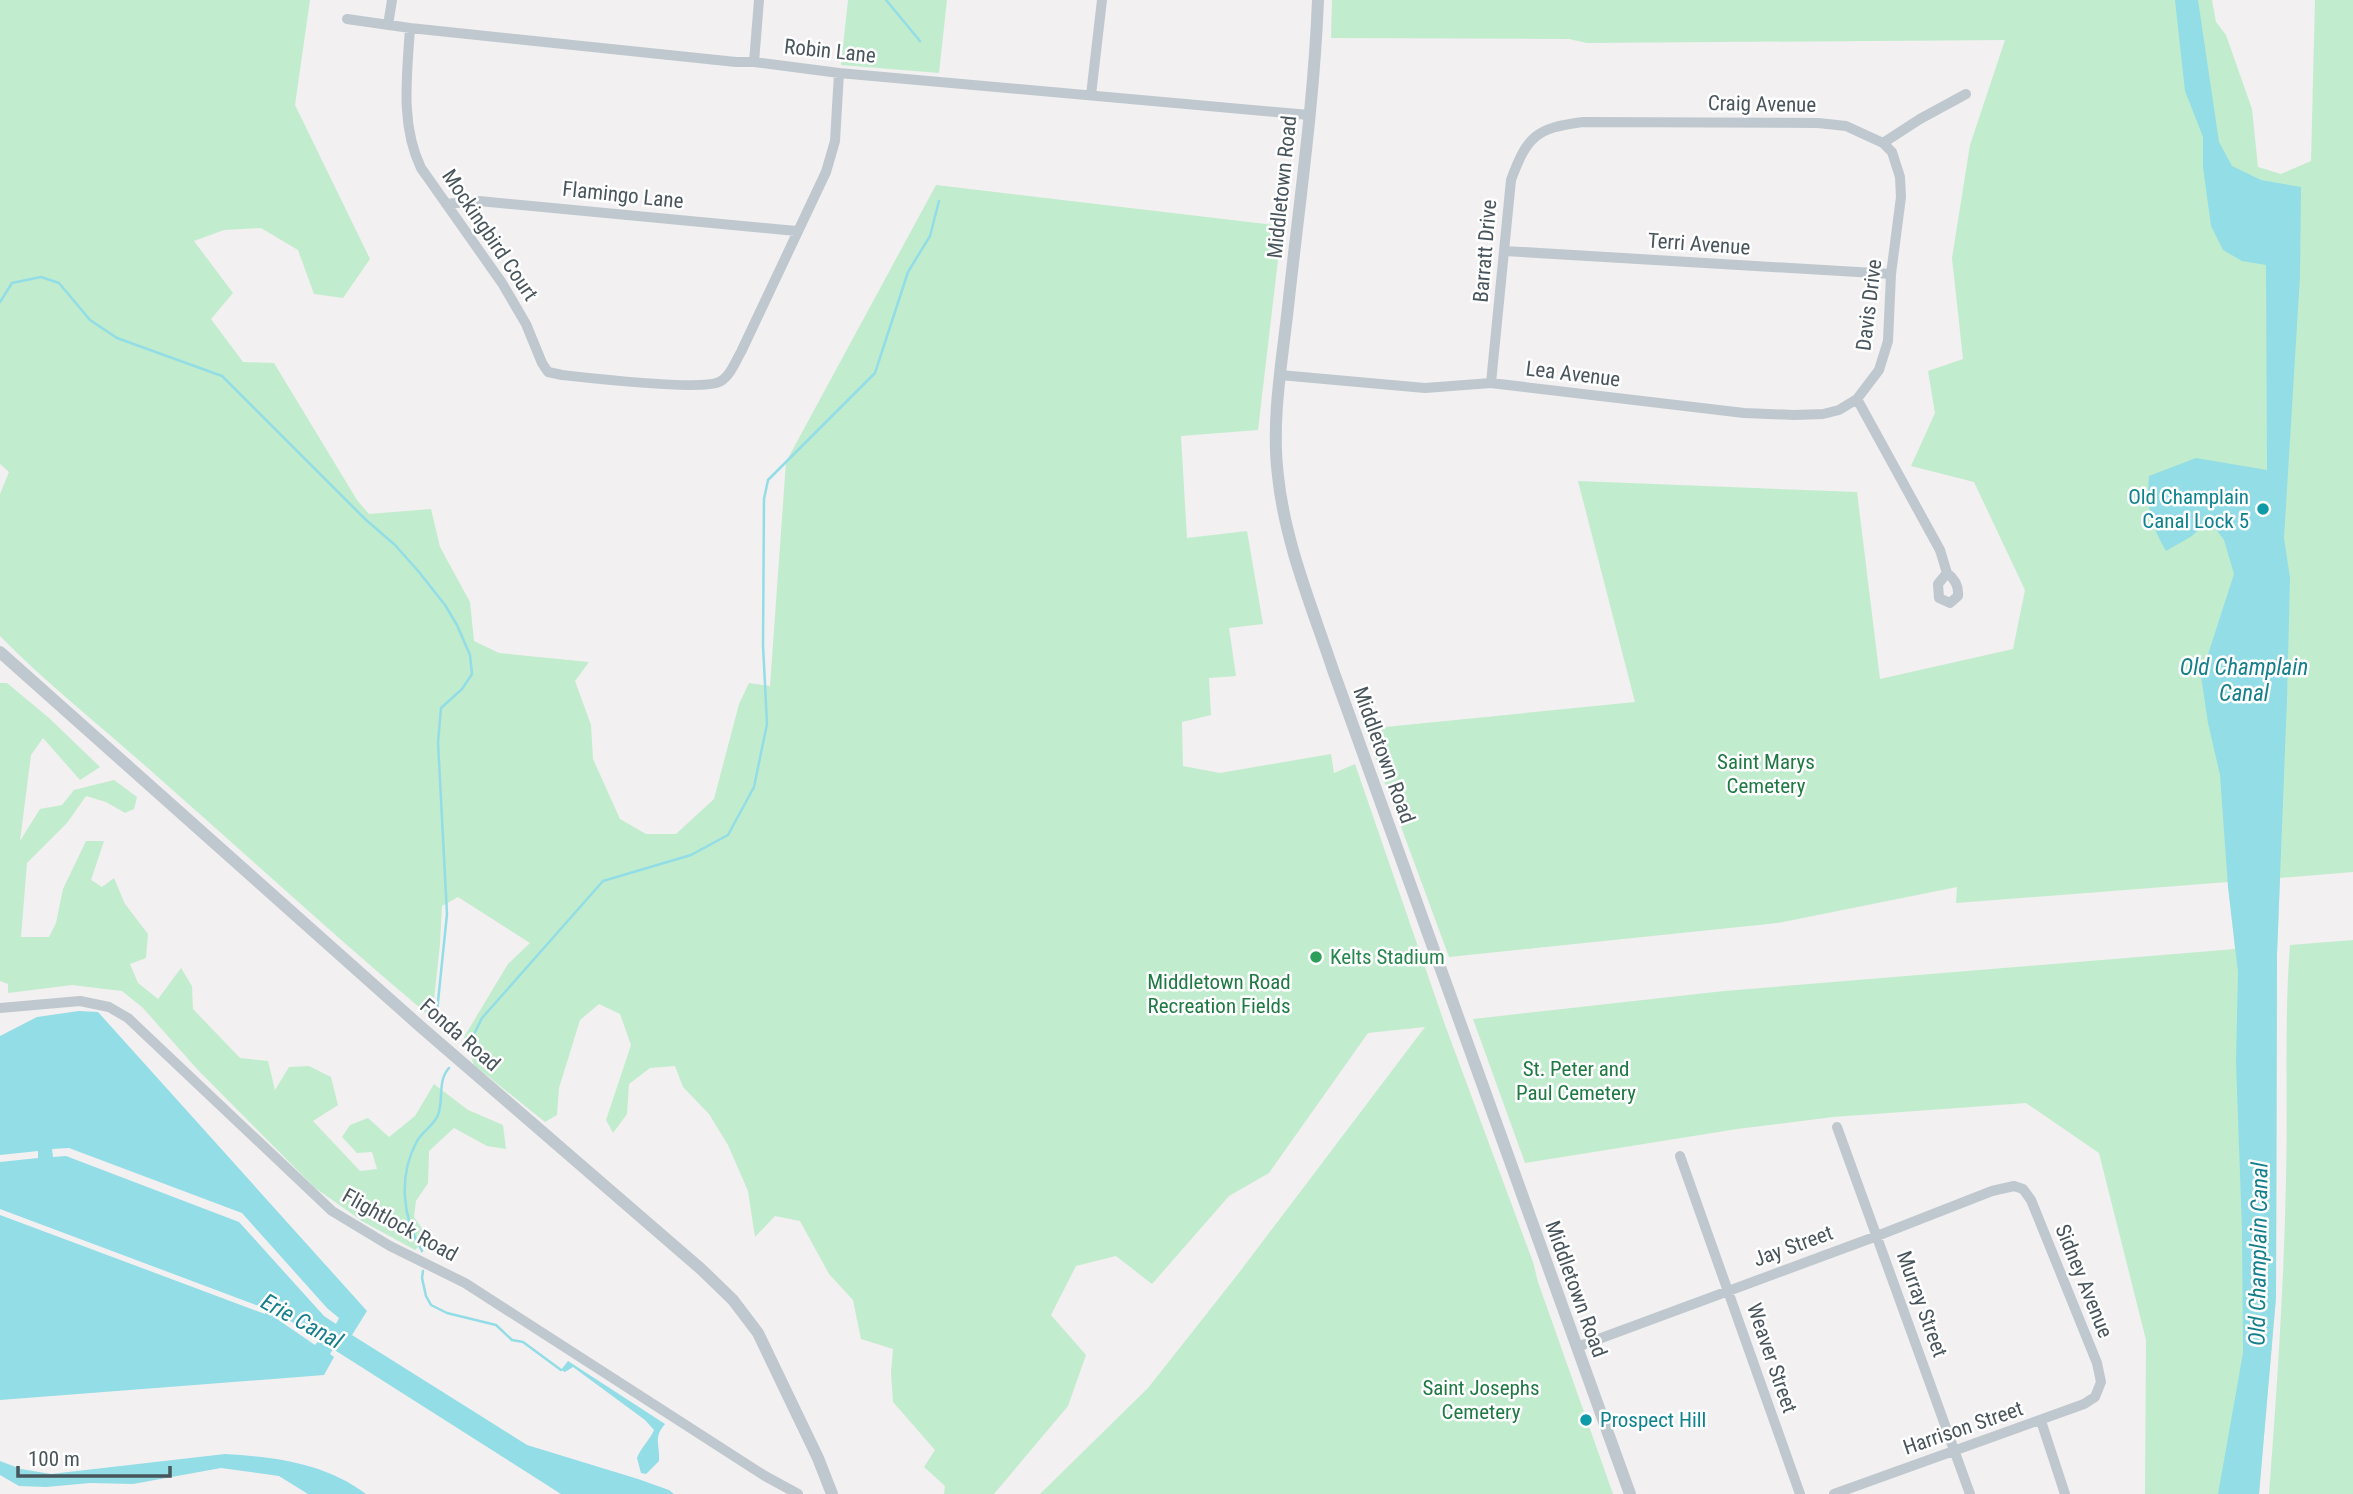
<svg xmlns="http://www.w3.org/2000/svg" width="2353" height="1494" font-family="'Roboto Condensed',sans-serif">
  <rect width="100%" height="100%" fill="#f2f0f0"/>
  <path fill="#c2ecce" d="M0,0H310L295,105L370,259L343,298L314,294L298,250L261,228L224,230L194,241L233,293L211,319L243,362L274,363L357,500L369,514L431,509L440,547L470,602L474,641L499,653L589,662L575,681L591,725L593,759L620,819L646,834H676L714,799L739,704L749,683L770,686L786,462L936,185L1282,226L1258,430L1181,436L1187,538L1247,531L1263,624L1229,628L1236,676L1209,678L1211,715L1182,722L1183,766L1220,773L1331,754L1334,773L1355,764L1445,1025L1533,1262L1538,1282L1613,1494H1040L1148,1388L1238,1274L1425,1027L1368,1033L1269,1173L1229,1196L1152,1284L1116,1256L1076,1266L1051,1315L1086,1355L1068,1406L994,1494H944L945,1486L924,1467L935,1450L893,1402L891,1373L893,1349L861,1339L853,1300L829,1274L800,1221L775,1216L755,1237L748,1191L728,1145L709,1114L683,1087L675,1066L650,1068L629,1084L627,1114L613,1133L606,1120L631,1045L620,1014L599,1004L580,1020L559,1088L557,1115L545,1122L474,1065L464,1037L508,964L530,943L458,897L442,906L440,944L432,1018C339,940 250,858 159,778C106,730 50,687 0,636V494L9,472L0,464Z
    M848,0H947L939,73L841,65Z
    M1332,0H2212L2216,22L2226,35L2252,109L2258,167L2281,174L2311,161L2315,0H2353V872L2280,878L2277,954L2276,1297L2259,1494H2145L2146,1340L2099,1153L2026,1103L1833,1117L1737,1129L1525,1163L1473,1019L1724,991L2235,949L2228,882L1956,903L1957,887L1778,923L1449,957L1365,729L1635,702L1578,481L1857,492L1880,679L2013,649L2025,590L1974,482L1911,466L1935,413L1928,371L1963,359L1952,258L1970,145L2005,40L1587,43L1569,39L1331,38Z
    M0,683H7L49,718L100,767L80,780L43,738L31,755L20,841L40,809L62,805L74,790L114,780L137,797L134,809L125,813L106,802L86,796L67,823L27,863L21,937H49L56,923L63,889L86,841H104L91,880L102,887L114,878L125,904L148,934L146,958L130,964L138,983L158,999L181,968L192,986L193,1009L240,1058L268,1061L275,1090L289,1067L309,1066L331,1077L338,1105L313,1121L360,1171L377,1169L372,1152L357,1153L342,1137L350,1125L368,1118L389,1137L415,1116L434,1084L468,1110L503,1125L506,1149L487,1146L454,1128L429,1151L428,1183L416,1201L414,1217L428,1237L415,1250L362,1221L314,1187L197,1069L143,1008L122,991L72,985L8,993V984L0,981Z
    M2353,940V1494H2269C2277,1389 2284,1285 2286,1179C2288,1101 2284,1023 2290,945Z"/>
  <path fill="#92dde6" d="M2175,0H2198L2219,142L2232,166L2261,180L2301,187L2300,276L2284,538L2290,578L2287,700L2277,954L2276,1297L2259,1494H2218L2243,1353L2242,1230L2236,1062L2238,972L2228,887L2220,775L2208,723L2201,676L2234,574L2224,540L2209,520L2192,536L2166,551C2151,525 2146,507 2149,476L2196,458L2267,470L2266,265L2242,261L2223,250L2211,226L2203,167V137L2185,91Z
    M79,1011L98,1012L367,1311L352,1335L527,1445L638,1479L669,1490L674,1494H561L333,1349L330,1354L334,1357L324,1375L0,1400V1036L37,1017Z
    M568,1361L665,1424C653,1438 660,1444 659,1461L646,1474L641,1473L637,1458C641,1447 650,1440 654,1430L645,1420L573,1367L565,1372L561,1370Z
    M225,1454C275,1457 325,1463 366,1494H308L279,1476L221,1468L133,1484L90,1483L46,1487L19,1486L0,1475V1461L21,1469L51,1474Z"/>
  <path fill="#f2f0f0" d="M69,1148L242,1213L327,1308L339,1318L336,1324L324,1316L239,1222L66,1156L53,1157L52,1149Z
    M38,1151V1158L0,1162V1155Z
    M0,1209L267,1309L265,1314L0,1215Z
    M280,1314L319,1340L315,1345L277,1319Z"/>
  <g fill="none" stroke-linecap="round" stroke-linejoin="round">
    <path stroke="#92dde6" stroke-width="2.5" d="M886,0L920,41
      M0,302L12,283L41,277L59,283L90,320L117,338L222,376L365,519L395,545L419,572L445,605L457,625L470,655L472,674L462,689L441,708L438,742L447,914L436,1021
      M466,1050L482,1018L603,881L691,855L728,835L754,787L767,724L763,645L764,499L768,480L875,373L908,272L930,236L939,201
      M422,1251C402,1217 398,1176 417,1141C422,1132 434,1125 438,1115C444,1100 437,1081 449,1068
      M423,1271L422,1278L426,1296L431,1305L447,1313L496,1325L512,1340L523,1342L561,1370"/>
    <path stroke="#bfc8ce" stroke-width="10" d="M347,19L410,28L736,62H754L839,73L1309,115
      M388,25L392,0
      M410,28C407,76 400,124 421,168L502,283L526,324L542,363L548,372L562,375C590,378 700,391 719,382C730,377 735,362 741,352L826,172L835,141L839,73
      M754,62L759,0
      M1091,95L1102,0
      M446,204L479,201L796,231
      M1505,251L1891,274
      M1280,375L1425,388L1491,383L1744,413L1794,415L1823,414L1839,410L1857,399L1879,370L1888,341L1891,274L1901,197L1900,177L1892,152L1883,143
      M1491,383L1511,180C1527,137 1535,128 1583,122L1818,123L1846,126L1883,143L1920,119L1966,94
      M1857,399L1940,550L1947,573
      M1947,573C1955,579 1959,586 1958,596L1950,603L1939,598L1938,584Z
      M0,1008L80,1001L109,1007L128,1018L332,1211L390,1246L465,1283L765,1476L798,1494
      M1837,1127L1970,1494
      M1680,1156L1800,1494
      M1577,1347L1877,1236L1992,1191L2014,1186L2023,1189L2031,1200L2097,1363L2101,1382L2095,1397L2084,1404L1834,1494
      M2041,1421L2065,1494"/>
    <path stroke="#bfc8ce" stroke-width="12" d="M1318,0C1314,103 1299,205 1288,307C1282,362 1271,421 1278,476C1285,543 1312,607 1333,670L1630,1494
      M0,652L421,1027L701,1269L733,1300L758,1333L818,1458L832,1494"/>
  </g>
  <g fill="#0f9aa8" stroke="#fff" stroke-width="2.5">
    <circle cx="2263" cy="509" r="7"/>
    <circle cx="1586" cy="1420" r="7"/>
  </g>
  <circle fill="#2e9e5b" stroke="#fff" stroke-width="2.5" cx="1316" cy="957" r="7"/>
  <g text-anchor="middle" stroke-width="5" stroke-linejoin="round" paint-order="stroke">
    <g font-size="21" fill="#49555c" stroke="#fff">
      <text transform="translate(830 51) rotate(6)" y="7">Robin Lane</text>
      <text transform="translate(1762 104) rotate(1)" y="7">Craig Avenue</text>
      <text transform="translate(1282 187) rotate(-84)" y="7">Middletown Road</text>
      <text transform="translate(623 195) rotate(6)" y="7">Flamingo Lane</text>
      <text transform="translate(490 235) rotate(56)" y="7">Mockingbird Court</text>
      <text transform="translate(1699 244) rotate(4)" y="7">Terri Avenue</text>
      <text transform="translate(1485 251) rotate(-85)" y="7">Barratt Drive</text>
      <text transform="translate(1869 305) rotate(-83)" y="7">Davis Drive</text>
      <text transform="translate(1573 374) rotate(7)" y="7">Lea Avenue</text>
      <text transform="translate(1384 755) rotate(70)" y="7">Middletown Road</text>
      <text transform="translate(460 1035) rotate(41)" y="7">Fonda Road</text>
      <text transform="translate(400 1225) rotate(29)" y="7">Flightlock Road</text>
      <text transform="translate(1793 1246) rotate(-20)" y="7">Jay Street</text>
      <text transform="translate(2084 1281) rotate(68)" y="7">Sidney Avenue</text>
      <text transform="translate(1576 1289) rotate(70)" y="7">Middletown Road</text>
      <text transform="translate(1922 1304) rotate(70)" y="7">Murray Street</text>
      <text transform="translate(1772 1358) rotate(71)" y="7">Weaver Street</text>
      <text transform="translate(1963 1428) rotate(-19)" y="7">Harrison Street</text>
    </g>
    <g font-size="21" fill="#0d838f" stroke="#fff" text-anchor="end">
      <text x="2249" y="504">Old Champlain<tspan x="2249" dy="24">Canal Lock 5</tspan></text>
      <text x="1600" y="1427" text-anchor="start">Prospect Hill</text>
    </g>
    <g font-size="21" fill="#1e7943" stroke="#fff">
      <text x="1766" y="769">Saint Marys<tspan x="1766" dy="24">Cemetery</tspan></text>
      <text x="1219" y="989">Middletown Road<tspan x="1219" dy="24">Recreation Fields</tspan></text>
      <text x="1576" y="1076">St. Peter and<tspan x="1576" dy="24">Paul Cemetery</tspan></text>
      <text x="1481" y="1395">Saint Josephs<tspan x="1481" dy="24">Cemetery</tspan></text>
    </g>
    <g font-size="21" fill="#27864d" stroke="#fff" text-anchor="start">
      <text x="1330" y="964">Kelts Stadium</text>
    </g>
    <g font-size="23" font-style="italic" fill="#157f8c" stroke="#fff">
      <text x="2244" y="675">Old Champlain<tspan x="2244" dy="26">Canal</tspan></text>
      <text transform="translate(2258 1254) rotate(-89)" y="8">Old Champlain Canal</text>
      <text transform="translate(302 1321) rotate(29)" y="8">Erie Canal</text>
    </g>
  </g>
  <path d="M18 1466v10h152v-10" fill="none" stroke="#49555c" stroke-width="3.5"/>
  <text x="28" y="1466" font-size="21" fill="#49555c" stroke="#ffffff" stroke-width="5" paint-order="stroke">100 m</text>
</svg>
